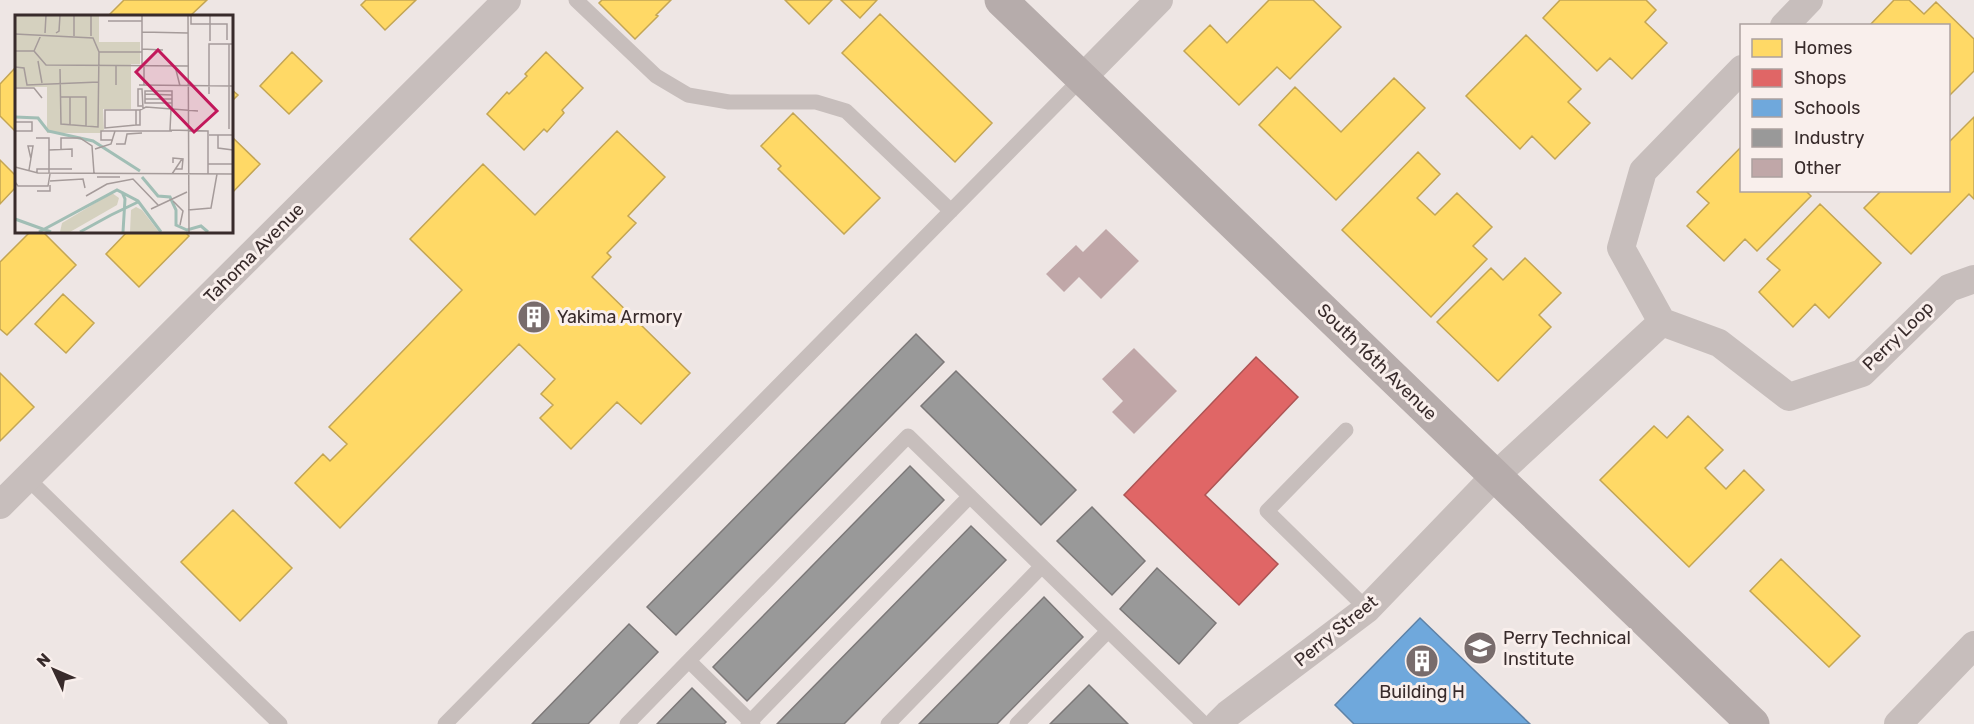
<svg xmlns="http://www.w3.org/2000/svg" width="1974" height="724" font-family="Rubik,sans-serif">
  <rect width="100%" height="100%" fill="#eee6e4"/>
  <path fill="#ffd966" stroke="#c3a554" stroke-width="1.5" d="M124,0H207L190,16H108Z
    M366,0H416L385,30L361,5Z
    M602,0H671L656,15L658,16L635,39L599,3Z
    M785,0H832L809,24Z
    M841,0H877L860,18Z
    M1269,0H1313L1341,27L1290,79L1277,67L1239,105L1184,51L1210,25L1227,43Z
    M1560,0H1646L1656,10L1645,22L1667,43L1632,79L1610,58L1597,71L1543,18Z
    M1894,0H1909L1924,14L1936,2L1974,39V71L1948,97V26H1869Z
    M880,14L992,123L955,162L842,53Z
    M1526,35L1581,89L1568,102L1590,123L1555,159L1532,136L1520,149L1466,96Z
    M292,52L322,81L289,114L260,86Z
    M546,52L583,88L562,110L564,113L547,132L544,129L524,150L487,114L507,92L509,94L527,76L525,74Z
    M16,67V132L0,116V84Z
    M1394,78L1425,108L1336,200L1259,125L1295,87L1341,132Z
    M231,89L238,95L231,102Z
    M793,113L880,198L844,234L778,169L781,166L761,146Z
    M1974,117V199L1969,194L1911,254L1864,208L1882,190H1948V143Z
    M617,131L665,177L628,216L636,223L607,253L611,257L592,277L690,373L641,424L617,402L571,449L540,418L553,405L541,394L555,379L519,344L340,528L295,483L323,454L330,461L347,444L329,427L462,290L410,239L483,164L535,215Z
    M231,136L260,164L231,194Z
    M1742,146V190H1805L1811,196L1757,251L1745,239L1724,261L1687,226L1709,203L1697,192Z
    M1418,152L1440,174L1417,198L1435,215L1457,193L1492,227L1473,246L1487,259L1431,317L1342,230Z
    M0,160L16,176V187L0,204Z
    M1820,204L1881,263L1829,318L1815,304L1793,327L1759,292L1780,270L1767,259Z
    M31,231H42L76,265L7,335L0,329V262Z
    M128,231H184L189,236L139,287L106,254Z
    M1525,258L1561,293L1539,315L1551,327L1498,381L1437,322L1491,268L1503,280Z
    M63,294L94,323L66,353L35,324Z
    M0,373L34,407L0,441Z
    M1688,416L1723,450L1705,468L1726,489L1744,470L1764,490L1689,567L1600,480L1654,426L1667,438Z
    M233,510L292,568L240,621L181,562Z
    M1781,559L1860,636L1829,667L1750,591Z"/>
  <path fill="#e06666" stroke="#ae5454" stroke-width="1.5" d="M1256,357L1298,397L1205,495L1278,564L1239,605L1124,495Z"/>
  <path fill="#6fa8dc" stroke="#5e82a7" stroke-width="1.5" d="M1420,618L1530,724H1354L1335,705Z"/>
  <path fill="#999" stroke="#7c7878" stroke-width="1.5" d="M916,334L944,362L676,635L647,607Z
    M956,371L1076,490L1041,525L921,406Z
    M910,466L944,500L747,701L713,667Z
    M1092,507L1145,561L1112,595L1057,541Z
    M971,526L1006,560L844,724H777Z
    M1157,568L1216,623L1179,664L1120,609Z
    M1044,597L1083,637L997,724H919Z
    M629,624L658,652L588,724H532Z
    M1089,685L1128,724H1050Z
    M692,688L726,722L724,724H657Z"/>
  <path fill="#c0a7a8" d="M1106,229L1139,261L1101,299L1079,277L1064,292L1046,274L1076,245L1083,252Z
    M1134,348L1177,391L1134,434L1112,412L1123,401L1102,379Z"/>
  <g fill="none" stroke-linecap="round" stroke-linejoin="round">
    <path stroke="#c7bebc" stroke-width="15" d="M576,0L656,76L688,95L729,102H816L846,111L951,211
      M1346,430L1267,511L1367,609
      M27,478L280,724
      M689,661L753,724
      M445,724L1082,78
      M627,724L908,436L1204,724
      M748,724L970,496
      M888,724L1042,566
      M1017,724L1108,631"/>
    <path stroke="#c7bebc" stroke-width="28" d="M1784,26L1809,0
      M1742,69L1643,171L1621,248L1662,322L1719,343L1789,397L1862,373L1949,288L1974,279
      M1082,78L1159,0
      M0,505L507,0
      M1218,724L1228,714L1367,609L1495,476L1662,322
      M1898,724L1974,645"/>
    <path stroke="#b6acab" stroke-width="33" d="M1001,0L1753,724"/>
  </g>
  <defs>
    <symbol id="building-disc" viewBox="-11 -11 22 22"><circle r="9.5" fill="#786c6c" stroke="#f9efec"/><path d="M-4-6H4V6H1V3H-1V6H-4ZM-2.5-4.3h1.7v1.8h-1.7ZM.8-4.3h1.7v1.8H.8ZM-2.5-1h1.7V.8h-1.7ZM.8-1h1.7V.8H.8Z" fill="#fff"/></symbol>
    <symbol id="university-disc" viewBox="-11 -11 22 22"><circle r="9.5" fill="#786c6c" stroke="#f9efec"/><path d="M0-5L7-2L0 1L-7-2ZM-4 1L0 2.5L4 1V4Q0 6-4 4Z" fill="#fff"/></symbol>
  </defs>
  <g fill-rule="evenodd">
    <use href="#building-disc" x="515" y="298" width="38" height="38"/>
    <use href="#university-disc" x="1461" y="629" width="38" height="38"/>
    <use href="#building-disc" x="1403" y="642" width="38" height="38"/>
  </g>
  <g text-anchor="middle" stroke-width="6" stroke-linejoin="round" paint-order="stroke">
    <g font-size="18" fill="#382b2b" stroke="#f9efec">
      <text transform="translate(254 253) rotate(-45)" y="6">Tahoma Avenue</text>
      <text transform="translate(1898 336) rotate(-44)" y="6">Perry Loop</text>
      <text transform="translate(1377 362) rotate(44)" y="6">South 16th Avenue</text>
      <text transform="translate(1336 631) rotate(-39)" y="6">Perry Street</text>
    </g>
    <g font-size="18" fill="#382b2b" stroke="#f9efec" text-anchor="start">
      <text x="557" y="323">Yakima Armory</text>
      <text x="1503" y="644">Perry Technical<tspan x="1503" dy="21">Institute</tspan></text>
      <text x="1422" y="698" text-anchor="middle">Building H</text>
    </g>
  </g>
  <g transform="translate(15 15)">
    <rect width="218" height="218" fill="#eee6e4"/>
    <path d="M0,0H84V27H125V49H116V94H88L89,115L85,118H32V72H0ZM97,178L104,183L102,190L55,217H45L47,208ZM121,192L127,195L144,217H115L116,195Z" fill="#d5d1bf"/>
    <path fill="none" stroke="#a1beb5" stroke-width="3" d="M0,102L23,103L33,116L78,126L125,156M127,162L143,181L155,182L161,195V210L172,215L186,211L193,217M107,177L110,184L108,217M96,200L123,187M0,204L36,217M24,217L102,175L123,186L146,217M65,217L96,200"/>
    <path fill="none" stroke="#a59b9a" stroke-width="1.5" d="M59,0V21M173,0L174,217M176,0V9H212V25M195,0V26M93,6H127M127,17L173,18M30,18L31,0M41,18L44,16L45,0M0,19L78,23L84,37L83,112L46,109L45,54M26,20L19,36L31,50L173,51M76,21V0M127,34L148,35M0,36H19M84,37H127M23,46L27,68M127,49V0M160,51L165,71M0,52L9,53L12,70L84,67M101,70V50M124,70L218,71M129,70V51M0,73H19L27,83M130,79L157,80M194,79V29H218M46,82H71V112M55,82V110M130,84H157M127,91H123V74H127L128,94M156,94L155,115L193,116V159M157,94V76H130V88H157M121,95H90V113L121,110M125,95H121V110H125V95L131,92L183,96M0,107H17V116H0ZM214,114V29M194,120H218M203,120V133L218,135M21,123H34V159M98,125H86V116H157M101,129H110L112,119L127,118M46,134V123H65L77,131L79,158M80,134L96,129L100,116M34,135L57,134V142M158,148V143L168,144L167,154H161M193,149H218M0,152L23,158L218,159M14,155L18,131H13L16,144M22,158V154H57M157,159L167,144M82,162H105M35,166L68,164L70,173M0,167L3,171H33L35,159M22,176H35V170M71,181L92,169L118,164L143,190M158,186L168,196L165,210M136,194L172,177M173,195L196,193L202,159"/>
    <path fill="#c2185b" fill-opacity="0.15" stroke="#c2185b" stroke-width="3" d="M143,35L202,96L179,117L121,57Z"/>
    <rect width="218" height="218" fill="none" stroke="#382b2b" stroke-width="3"/>
  </g>
  <rect x="1740" y="24" width="210" height="168" fill="#f9efec" stroke="#aca19f" stroke-width="1.5"/>
  <rect x="1752" y="39" width="30" height="18" fill="#ffd966" stroke="#aca19f" stroke-width="1.5"/>
  <text x="1794" y="54" font-size="18" fill="#382b2b">Homes</text>
  <rect x="1752" y="69" width="30" height="18" fill="#e06666" stroke="#aca19f" stroke-width="1.5"/>
  <text x="1794" y="84" font-size="18" fill="#382b2b">Shops</text>
  <rect x="1752" y="99" width="30" height="18" fill="#6fa8dc" stroke="#aca19f" stroke-width="1.5"/>
  <text x="1794" y="114" font-size="18" fill="#382b2b">Schools</text>
  <rect x="1752" y="129" width="30" height="18" fill="#999999" stroke="#aca19f" stroke-width="1.5"/>
  <text x="1794" y="144" font-size="18" fill="#382b2b">Industry</text>
  <rect x="1752" y="159" width="30" height="18" fill="#c0a7a8" stroke="#aca19f" stroke-width="1.5"/>
  <text x="1794" y="174" font-size="18" fill="#382b2b">Other</text>
  <g transform="translate(54 670) rotate(314)" stroke="#f9efec" stroke-width="4.5" paint-order="stroke">
  <path d="M0-4.5L10 22L0 15L-10 22Z" fill="#382b2b"/>
  <text y="-9" font-size="16" font-weight="bold" text-anchor="middle" fill="#382b2b">N</text>
  </g>
</svg>
